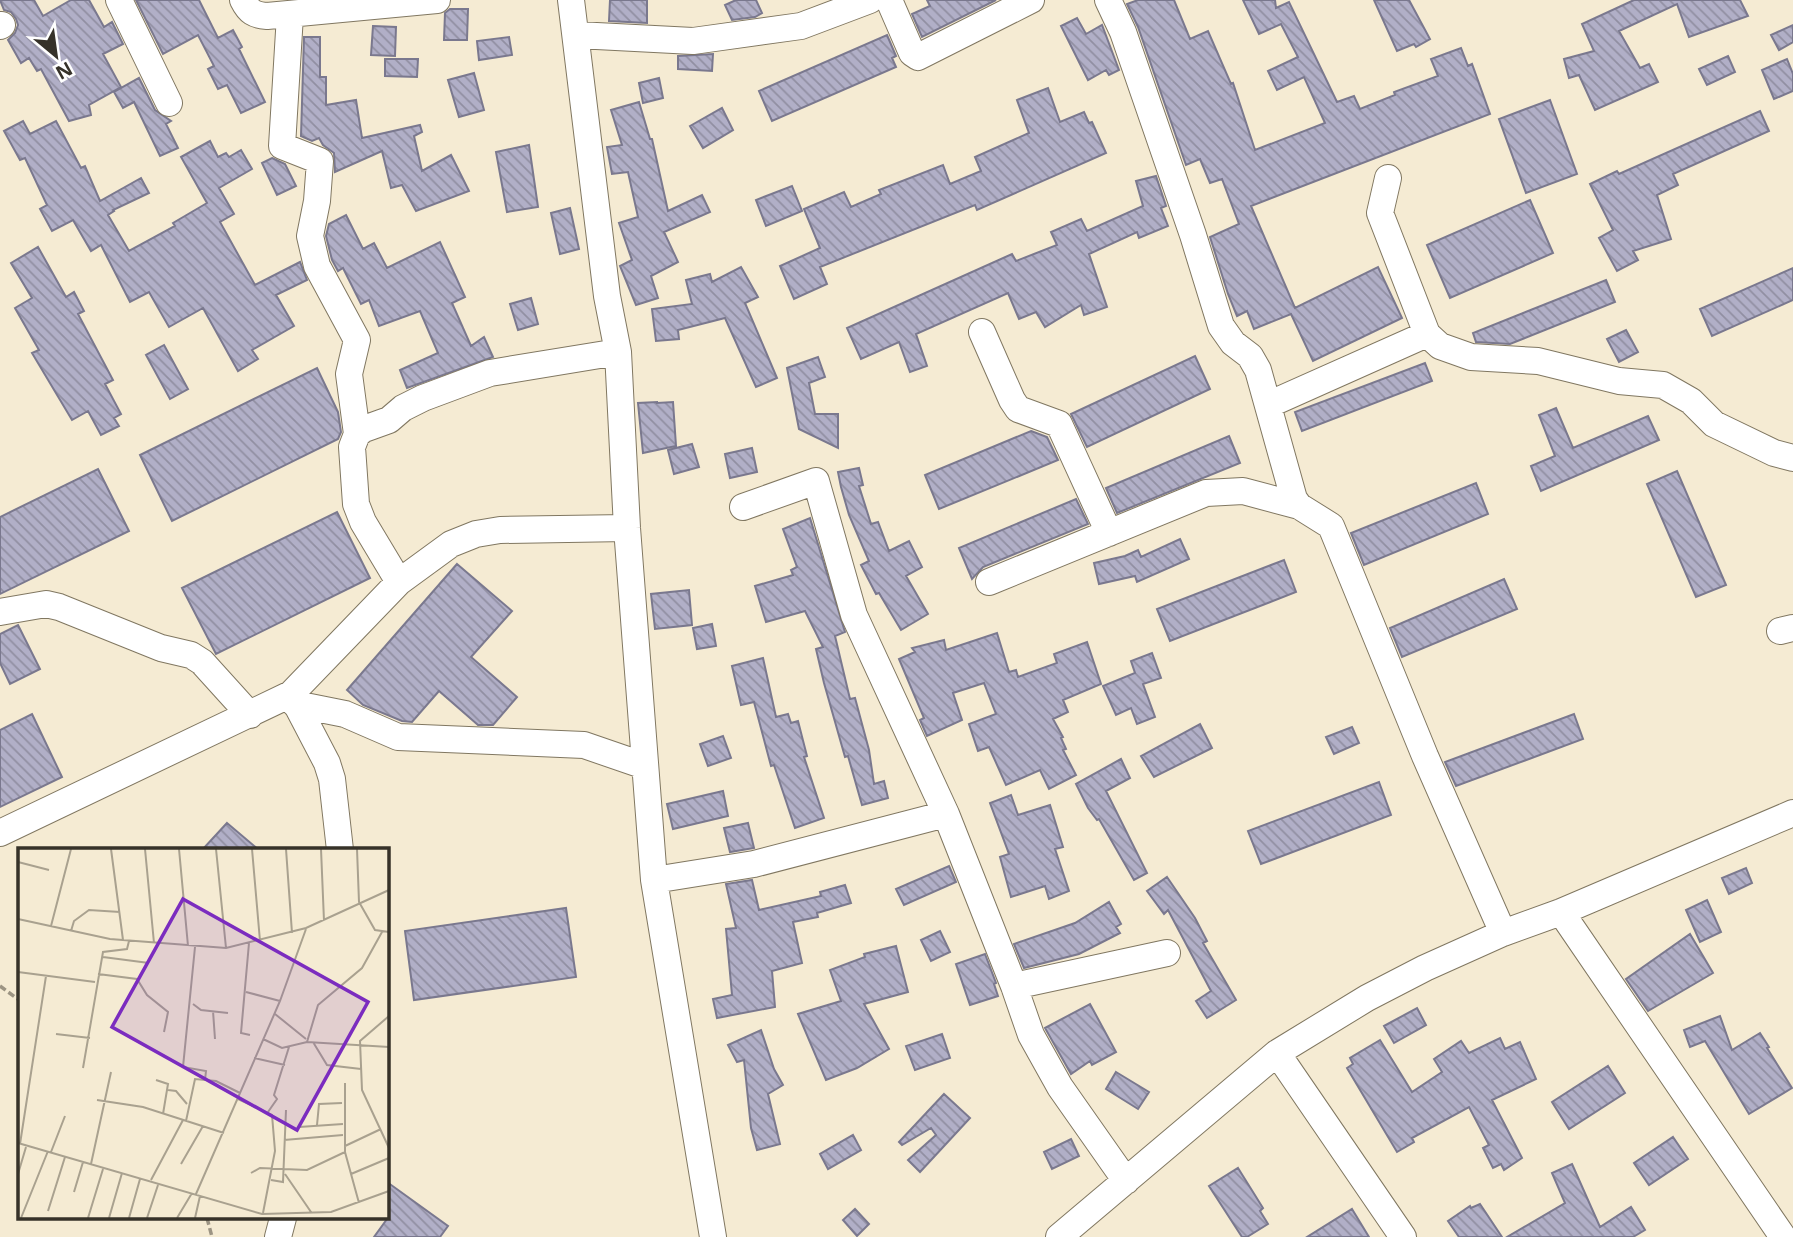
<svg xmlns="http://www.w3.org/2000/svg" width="1793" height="1237" font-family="'Open Sans',sans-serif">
  <defs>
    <pattern id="building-back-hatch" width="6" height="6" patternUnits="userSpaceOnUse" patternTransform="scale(1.75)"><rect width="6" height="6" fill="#b1afc7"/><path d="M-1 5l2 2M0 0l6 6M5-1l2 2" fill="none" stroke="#918fa2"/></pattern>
  </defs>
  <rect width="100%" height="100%" fill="#f5ebd3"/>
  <path fill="url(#building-back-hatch)" stroke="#7a788e" stroke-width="2" d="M0,0H34L43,16L71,0H89L104,27L112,22L123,44L103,54L121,87L89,105L91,115L69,121L41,69L37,71L29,58L21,63L8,40L15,33L18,25L16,19L11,12L4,10Z
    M136,0H199L218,38L233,30L242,47L239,49L265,102L241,113L227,85L218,89L208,69L214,66L198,35L163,54Z
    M610,0H647V23L609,21Z
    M736,0H756L762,13L755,17L732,20L725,5Z
    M927,0H996L922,37L912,14L930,6Z
    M1138,0H1174L1190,39L1208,31L1231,84L1233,83L1255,150L1325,123L1304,77L1277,90L1268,71L1298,57L1281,24L1259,34L1243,0H1275L1276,8L1289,2L1337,102L1354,96L1360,109L1395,95L1394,92L1438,76L1431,59L1461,48L1468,66L1472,64L1490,114L1251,206L1295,308L1378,267L1402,318L1313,361L1291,314L1254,329L1247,311L1237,316L1228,294L1210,237L1239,224L1222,179L1210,183L1200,159L1186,165L1138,27L1127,4Z
    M1374,0H1409L1430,39L1416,47L1414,44L1397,51Z
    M1634,0H1740L1748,16L1689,37L1677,4L1619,31L1640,68L1649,64L1658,82L1595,110L1579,75L1569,78L1564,59L1594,51L1582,24Z
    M450,9H468L467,40H444L445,13Z
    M1077,18L1086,34L1102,25L1119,70L1109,75L1106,70L1088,80L1061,26Z
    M1793,25V42L1779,50L1771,35Z
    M373,26L396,27L395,56L371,55Z
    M887,35L896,56L892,58L896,67L772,121L759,91Z
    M304,37H320V77H326V105L356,100L362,138L420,125L422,132L414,136L422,171L451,155L469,191L416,211L402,185L391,188L382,151L335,172L334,153L323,145L319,138L312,141L301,136Z
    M509,37L512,55L479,60L477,41Z
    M713,54L712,71L678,69V56Z
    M1728,56L1735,72L1707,85L1699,69Z
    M385,59H418L417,77L385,76Z
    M1787,59L1793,74V91L1774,99L1762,70Z
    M474,73L484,110L459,117L448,80Z
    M139,78L155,110L171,121L166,124L178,148L160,156L134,102L123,108L114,92Z
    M659,78L663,98L643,103L639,83Z
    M1048,88L1060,122L1084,112L1089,123L1092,122L1106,153L977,210L975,205L820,267L827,284L794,299L780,266L820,248L804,209L844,192L851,207L881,194L879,190L943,165L950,184L981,171L975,157L1029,133L1017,100Z
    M1550,100L1577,174L1526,193L1499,119Z
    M639,102L650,139H652L668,211L702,195L710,212L664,232L678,262L651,276L658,298L636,305L620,266L632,260L619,223L638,217L628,172L612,174L607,147L622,145L611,110Z
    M722,108L733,130L703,148L690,126Z
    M1760,111L1769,131L1673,174L1678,185L1657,195L1671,239L1633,251L1638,260L1617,271L1599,238L1613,230L1590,184L1617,171L1619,174Z
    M23,121L30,134L56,121L81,168L85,166L100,201L141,178L149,193L113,210L114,211L108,215L129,251L175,226L173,223L207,203L181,157L210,141L218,157L226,153L229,157L241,150L252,169L219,188L234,214L220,222L255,285L300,262L307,280L276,295L294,326L252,350L258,359L238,371L203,308L169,327L149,292L130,302L101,245L91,251L73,220L52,231L40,209L47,205L25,158L20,160L4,131Z
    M529,145L538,207L507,212L496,152Z
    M272,158L285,164L296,186L277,195L262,163Z
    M1156,176L1166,206L1161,208L1168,226L1139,238L1137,232L1089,254L1107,307L1084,315L1081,305L1045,327L1036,312L1019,319L1008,293L916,334L927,366L910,372L899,342L861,359L847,328L1012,254L1016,261L1057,245L1051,232L1081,219L1087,231L1143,206L1136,181Z
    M792,186L802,211L766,226L756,200Z
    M1530,200L1553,253L1450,298L1427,245Z
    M570,208L579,249L560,254L551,213Z
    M346,215L363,249L374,243L387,268L440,242L465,297L452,303L471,346L484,337L493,357L407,388L400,370L438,353L420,311L379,326L369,300L361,304L343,268L338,271L332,260L326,236L329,224Z
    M38,247L66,297L74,292L84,311L78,314L113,380L105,384L121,414L114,418L119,426L101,435L88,411L72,420L32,353L39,350L15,308L32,298L11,263Z
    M741,267L758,297L745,303L777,378L756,387L725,318L678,330L679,339L656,341L652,309L692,304L686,280L710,274L712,282Z
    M1793,268V300L1712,336L1700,309Z
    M1606,280L1615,302L1510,344L1476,342L1473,333Z
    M531,298L538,324L518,330L510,304Z
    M1626,330L1638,352L1619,362L1607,339Z
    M164,345L188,389L170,399L146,355Z
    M1195,356L1210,389L1087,447L1071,414Z
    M818,357L825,377L809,383L815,414H838V448L799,429L787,368Z
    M1425,363L1432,381L1302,431L1295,412Z
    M317,368L338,412L341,432L338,439L172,521L140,455Z
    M657,402V403L673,402L676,446L643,453L638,403Z
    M1556,408L1573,448L1648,416L1659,440L1541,491L1531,466L1555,456L1539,415Z
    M1031,431L1047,437L1058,460L939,509L925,475Z
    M1229,436L1240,463L1117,513L1106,488Z
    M692,444L699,467L674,474L668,450Z
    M752,448L757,472L730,478L725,454Z
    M859,468L863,485L859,486L871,524L878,522L889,551L909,541L922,567L906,576L928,614L901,630L879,593L876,594L861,565L869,561L849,515L841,487L838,472Z
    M98,469L129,531L0,594V517Z
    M1677,471L1726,585L1696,597L1647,484Z
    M1476,483L1488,514L1364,565L1351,533Z
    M1076,499L1088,524L983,567L972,579L959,548Z
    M337,512L370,578L216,654L182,588Z
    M810,518L845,632L835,636L850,699L855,698L869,750L874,784L884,781L888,798L862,805L848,756L845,757L824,683L816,649L823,647L805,611L766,622L755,586L793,575L791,570L797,567L783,529Z
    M1180,539L1189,559L1137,582L1135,576L1099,584L1094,563L1125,556L1138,550L1141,557Z
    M1284,560L1296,592L1170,641L1157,609Z
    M457,564L512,611L471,657L517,697L493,725H478L439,691L412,722L402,721L363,705L347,690Z
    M1504,579L1517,609L1402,657L1390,628Z
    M689,590L692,625L655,629L651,594Z
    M712,624L716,646L697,649L693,628Z
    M18,625L40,669L10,684L0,663V634Z
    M997,633L1009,672L1016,670L1018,677L1057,663L1054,654L1087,642L1101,684L1063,700L1068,712L1053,719L1063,737L1061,738L1066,749L1063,750L1076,775L1049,789L1040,770L1006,785L989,747L978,751L969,724L996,714L984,683L953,693L962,720L927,736L920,720L924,718L899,659L915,652L912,648L944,640L946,650Z
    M1152,653L1161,678L1143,684L1155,717L1137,724L1131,708L1116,715L1103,686L1135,673L1131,661Z
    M763,658L776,717L788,714L791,723L798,721L807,756L804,757L824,818L795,828L774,765L771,766L754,702L741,705L732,666Z
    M32,714L62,777L0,807V730Z
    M1574,714L1583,739L1456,786L1445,762Z
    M1200,724L1212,748L1154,777L1141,756Z
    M1352,727L1359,743L1334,754L1326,737Z
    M723,736L731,758L708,766L700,744Z
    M1121,759L1130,778L1106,791L1147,873L1134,880L1099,819L1097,820L1088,808L1076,784Z
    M1379,782L1391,815L1261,864L1248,831Z
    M723,791L728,816L673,829L667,804Z
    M1011,795L1018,815L1050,805L1063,847L1055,849L1069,891L1049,899L1045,886L1011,897L1000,857L1009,854L990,803Z
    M227,823L259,850H202Z
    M748,823L754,848L730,852L724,828Z
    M949,866L956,882L904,905L896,889Z
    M1746,868L1752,883L1729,894L1722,878Z
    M1167,877L1195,918L1207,941L1203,943L1236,1000L1207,1018L1196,1001L1211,991L1168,910L1164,914L1147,891Z
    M752,880L759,910L821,896L820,892L845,885L851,903L817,913L818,917L793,922L802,963L772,971L775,1007L717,1018L713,999L732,995L726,929L736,928L726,884Z
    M1707,900L1721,932L1700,942L1686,910Z
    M1109,902L1121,924L1116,927L1120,933L1079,954L1024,968L1014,944L1075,923Z
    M566,908L576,977L414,1000L405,931Z
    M940,931L950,952L931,961L921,940Z
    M1690,934L1713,973L1648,1011L1626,979Z
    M896,946L908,992L864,1004L889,1049L857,1068L826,1080L798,1014L841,1001L830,970L865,957L864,954Z
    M985,954L996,983L994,984L998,996L970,1005L956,964Z
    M1090,1004L1116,1052L1092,1065L1090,1061L1071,1074L1045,1028Z
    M1417,1008L1426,1025L1394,1043L1384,1026Z
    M1720,1016L1732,1050L1760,1033L1769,1047L1767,1048L1792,1088L1749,1114L1705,1041L1690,1047L1684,1030Z
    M761,1030L774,1069L783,1085L768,1094L780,1144L757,1150L751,1128L744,1060L737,1062L728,1045Z
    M942,1034L950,1058L915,1070L906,1046Z
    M1500,1038L1505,1049L1520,1042L1536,1079L1492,1100L1522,1158L1504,1170L1501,1164L1493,1168L1483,1148L1489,1145L1469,1107L1412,1138L1414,1142L1397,1152L1347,1068L1353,1064L1350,1058L1380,1040L1412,1092L1442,1072L1434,1059L1461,1041L1469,1053Z
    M1608,1066L1625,1093L1569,1129L1552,1102Z
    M1116,1072L1149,1092L1138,1109L1106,1089Z
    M944,1094L970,1118L920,1172L908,1160L936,1135L931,1128L902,1145L899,1142Z
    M853,1135L861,1150L828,1169L820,1154Z
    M1673,1137L1688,1159L1649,1185L1634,1163Z
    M1071,1139L1079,1156L1052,1169L1044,1152Z
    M1572,1164L1600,1227L1631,1207L1645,1230L1633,1237H1507L1565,1203L1552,1173Z
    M1238,1168L1263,1208L1260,1211L1268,1224L1247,1237H1242L1209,1186Z
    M387,1182L448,1226L440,1237H374L387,1219Z
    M1480,1204L1502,1237H1459L1448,1221L1470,1206L1471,1208Z
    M855,1209L869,1224L857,1236L843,1220Z
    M1352,1209L1369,1237H1307Z"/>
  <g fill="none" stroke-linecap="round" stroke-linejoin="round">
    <defs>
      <path id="minor" d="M119,0L169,103
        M243,0C249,12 254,15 267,16L437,0
        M571,0L607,296L618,352L627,528L654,880L713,1237
        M889,0L912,53L918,57L1031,0
        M1108,0L1123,32L1193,235L1221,326L1233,343L1250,356L1258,370L1294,499L1299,506L1331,526L1425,756L1503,933
        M290,15L282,146L320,161L317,201L310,236L317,266L357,340L349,374L357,434
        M0,26L2,25
        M577,35L693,41L801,26L870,0
        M1388,178L1380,213L1427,334L1440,346L1471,357L1538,361L1619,381L1663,385L1691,401L1714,424L1774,453L1793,458
        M982,332L1012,400L1018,409L1059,424L1109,533
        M1268,405L1427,334
        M743,507L816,481L854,615L946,814L1014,986L1031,1035L1060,1087L1126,1181
        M399,582L363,522L356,504L352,447L357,434L364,429L389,420L403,408L423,398L490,373L618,352
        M989,582L1206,493L1243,491L1299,506
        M0,612L46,604L59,607L161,648L191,655L202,662L250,715
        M1780,631L1793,628
        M291,694L327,763L332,779L340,850
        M295,704L345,714L398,737L584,745L645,766
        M0,833L291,694L399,582L451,544L476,534L500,530L627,528
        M654,880L754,864L946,814
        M1561,912L1783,1237
        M1014,986L1167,953
        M1277,1053L1403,1237
        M278,1237L283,1218
        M1059,1237L1277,1053L1367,998L1425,968L1503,933L1561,912L1793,813"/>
    </defs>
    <use href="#minor" stroke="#807761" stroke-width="28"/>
    <path stroke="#9c9483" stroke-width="3.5" stroke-dasharray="7 3.5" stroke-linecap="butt" d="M0,986L19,1000
      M207,1218L212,1237"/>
    <use href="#minor" stroke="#fff" stroke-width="26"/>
  </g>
  <g transform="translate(18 848)">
    <rect width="371" height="371" fill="#f5ebd3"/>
    <path fill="none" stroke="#a9a18f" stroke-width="2" d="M93,1L105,92M127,1L136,95M161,1L170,98M198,1L208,100M234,1L242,93M268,1L274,85M303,1L306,73M339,1L341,54L357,82L371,84M0,14L31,22M0,71L92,91L208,100L288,80L371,42M33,78L53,1M53,83L56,73L71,62L102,64M231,95L223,185L232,187M177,99L165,219L188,223L187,232M85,109L131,115M0,124L77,134M80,126L119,131L129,147L150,164L146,184M228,144L262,153M175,156L183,162L210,165M195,163L197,191M257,166L288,191M371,168L342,193L344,242L371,300M38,186L72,190M245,191L264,200L289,194L371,199M289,194L300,157L344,120L364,84M295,194L309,217L343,221M236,210L267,217M65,220L85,104L109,101L111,93M138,232L150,236L145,266M327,235V304L341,355M150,242L158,243L169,256M220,251L254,267L257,303L245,365M79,252L125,259L206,285M250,264L259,251L256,247L271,199M168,273L177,231L198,233L222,245M299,277L301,256L324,255M281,279L325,276M266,292L325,287M0,295L244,366L313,364L371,343M2,296L28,128M327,298L363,281M33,304L47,268M73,316L93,224M163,316L185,278M233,325L242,320L289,322L327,304M0,326L8,299M267,326L293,364M333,326L371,310M133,332L165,272M253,332L265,334L268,262M56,344L65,314M178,346L262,153L288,81M30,363L47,309M3,370L30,303M70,370L85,321M91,370L104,325M111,370L122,331M129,370L140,337M159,370L174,345M177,370L182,348"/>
    <path fill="#7b2cbf" fill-opacity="0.15" stroke="#7b2cbf" stroke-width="3.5" d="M165,51L350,154L279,282L94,179Z"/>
    <rect width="371" height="371" fill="none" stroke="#363229" stroke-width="3.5"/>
  </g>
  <g transform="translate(56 56) rotate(151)" stroke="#ffffff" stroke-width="5" paint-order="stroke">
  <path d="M0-5L12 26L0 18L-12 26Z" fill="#363229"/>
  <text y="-10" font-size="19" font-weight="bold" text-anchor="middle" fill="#363229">N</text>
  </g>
</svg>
